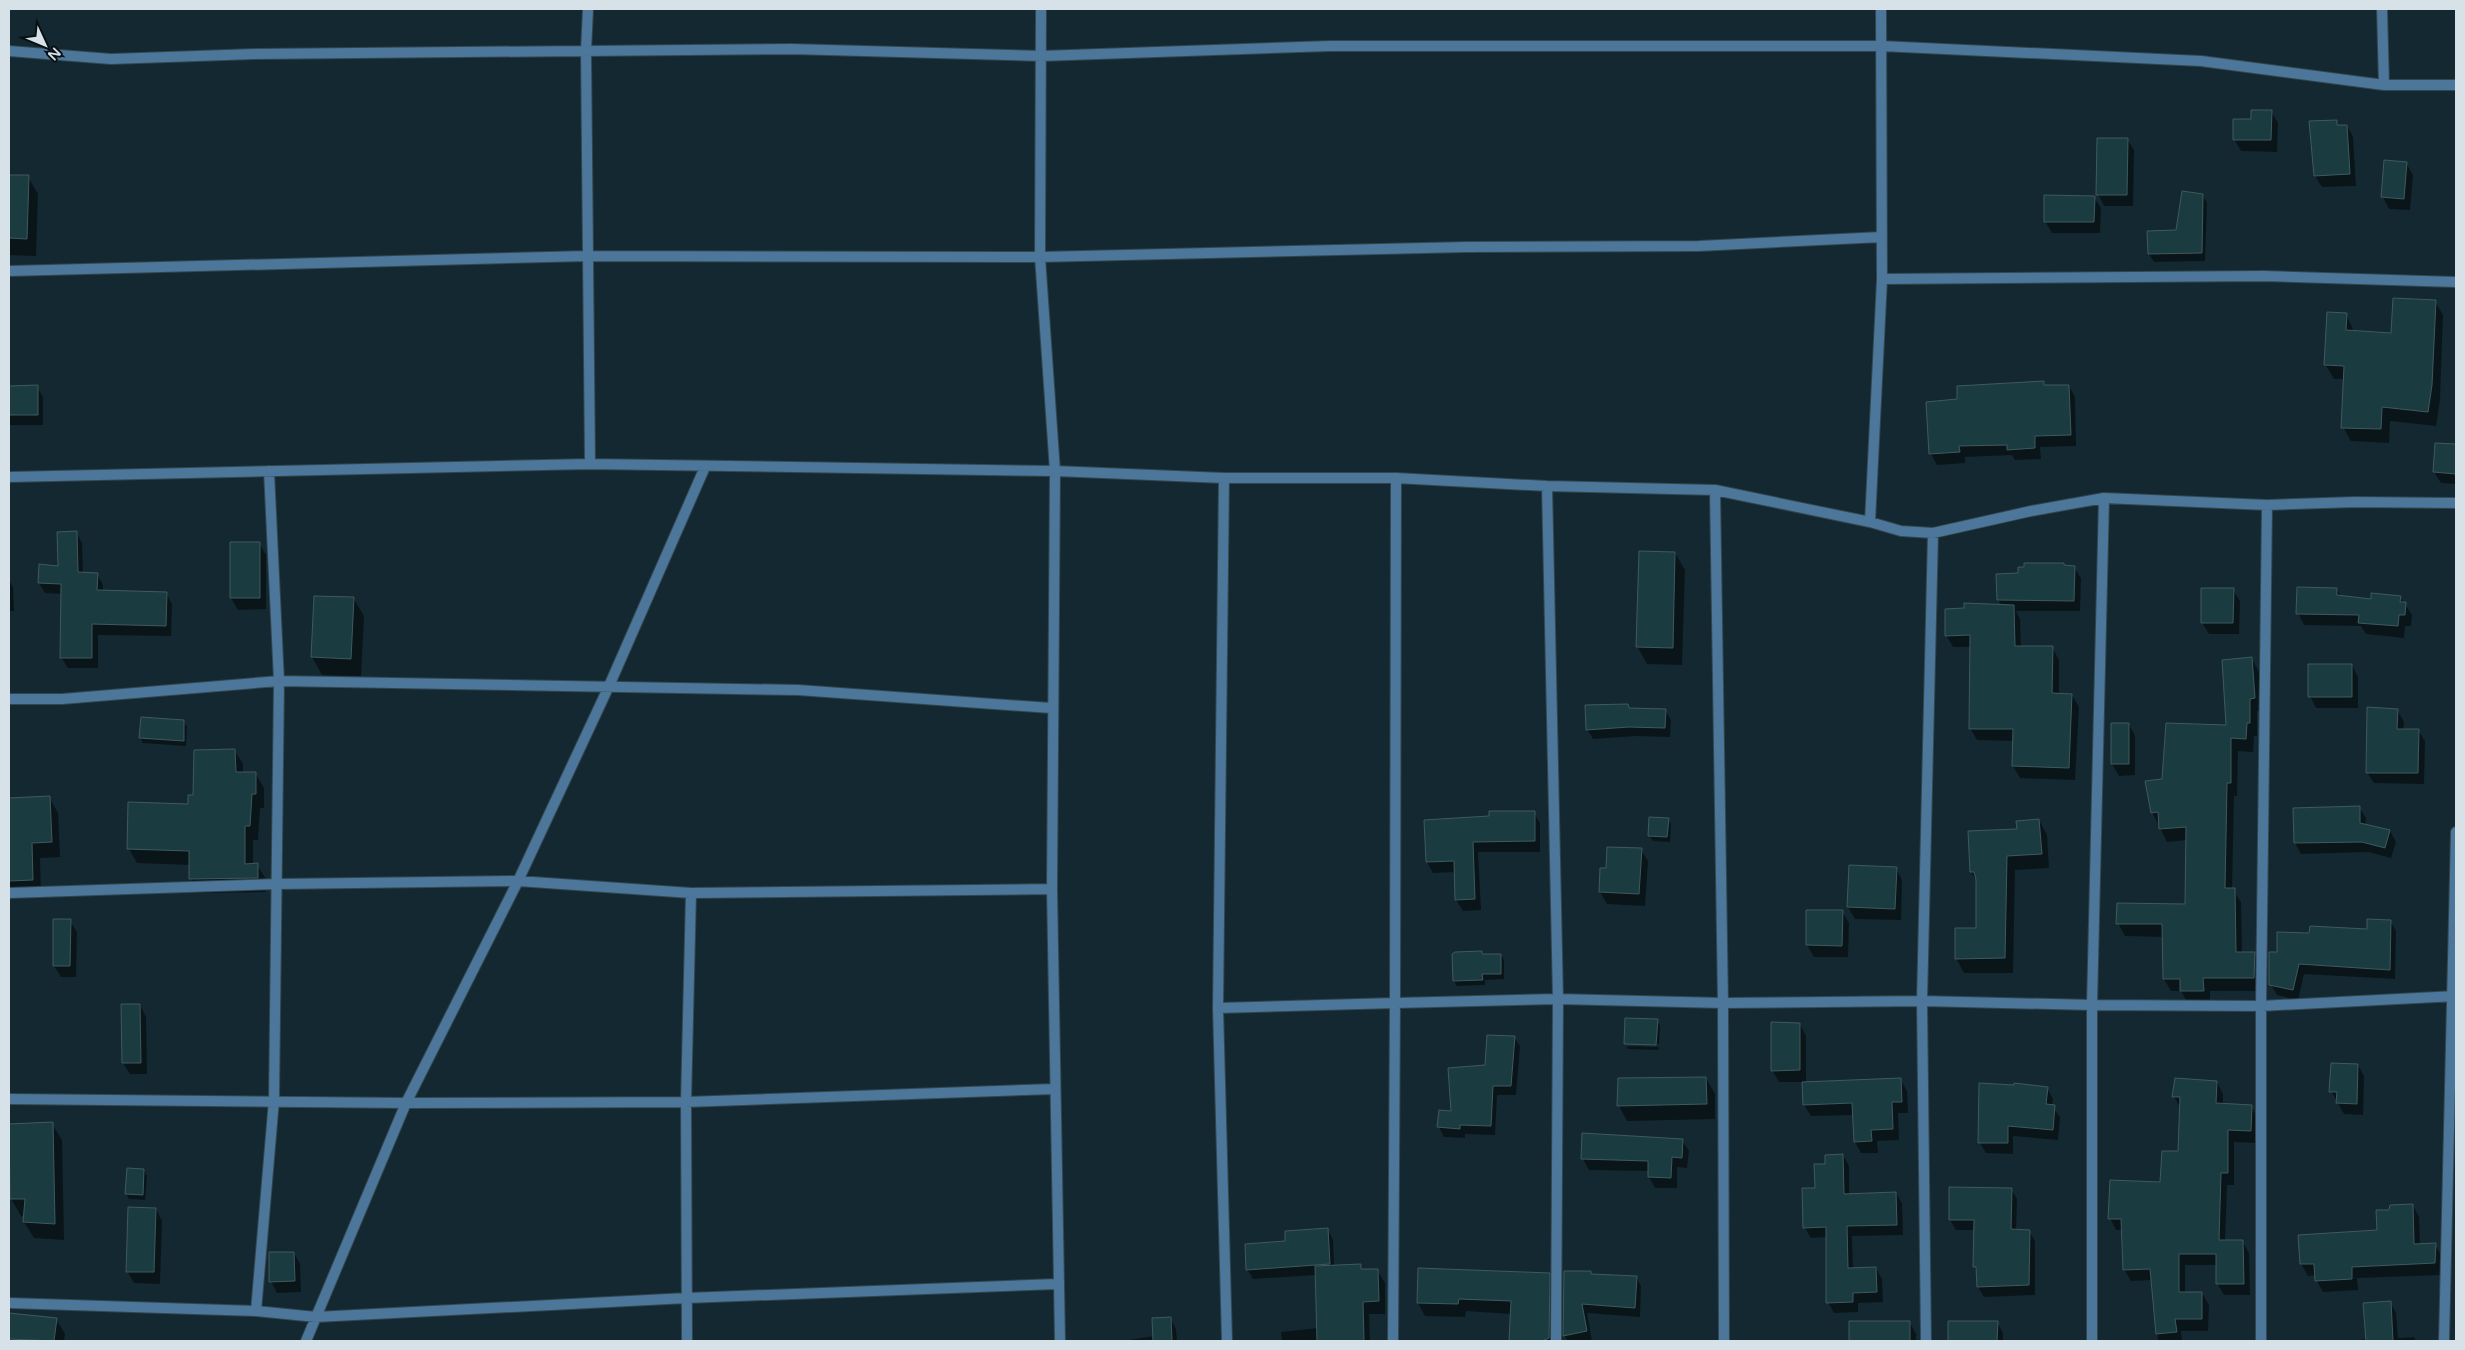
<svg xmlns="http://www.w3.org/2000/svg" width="2465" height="1350" font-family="'Varela Round',sans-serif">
  <rect width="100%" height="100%" fill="#142831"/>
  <path fill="#0007" d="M2271,111L2278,123L2277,152L2241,151L2234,139L2252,120Z
    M2336,121L2339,126H2347L2353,137L2356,186L2322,187L2315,176Z
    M2127,139L2134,150L2133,206H2104L2098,194Z
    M2406,163L2413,175L2410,210L2389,209L2383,197Z
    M9,176L28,177L38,194L36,256L9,255Z
    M2202,195L2207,203L2205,261L2154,262L2149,254L2177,232Z
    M2094,197L2101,208L2100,233H2052L2045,221Z
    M2435,301L2443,315L2440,400L2436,426L2390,421L2389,443L2351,441L2343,427L2345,379H2334L2325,364L2346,314L2354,332L2392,334Z
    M2044,382L2046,387L2069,386L2075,397L2076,446L2040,447L2041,459L2015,460L2012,455L1965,457V463L1937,465L1931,454L1958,400Z
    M9,387H37L43,397V425H9Z
    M2436,444L2456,446V484L2441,483L2434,472Z
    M76,532L82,543L83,574H97L103,585V592L166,593L172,604L171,636L98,635V668H68L61,657L62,594L45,593L39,583L60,567Z
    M231,543H259L266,555V609L238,610L231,598Z
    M1675,553L1685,570L1682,665L1647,664L1637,646Z
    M2065,567H2074L2081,578L2080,611H2016L2020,619L2021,647H2052L2059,660V694L2072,695L2079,707L2075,780L2020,778L2013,766L2014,741L1977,740L1970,728L1971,647H1953L1946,635L2002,606L1998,600L1997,575H2019Z
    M9,580L13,587L14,611H9Z
    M2337,589L2341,597L2372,600L2400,597L2412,615L2411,626H2405L2404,638L2366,634L2361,626L2304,625L2298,613Z
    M2233,590L2240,601L2239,634H2209L2202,623Z
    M354,599L364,616L361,676L322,675L312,657Z
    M2252,659L2259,672L2262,711H2257V736H2254L2253,752L2238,751L2237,796H2234L2232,889L2241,902L2242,954L2254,953L2261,966V991H2210V1004H2188L2181,991H2171L2164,979V937L2125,936L2118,923L2186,905L2187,840L2167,842L2152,812L2163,780L2227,726Z
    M2352,665L2358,677V708H2316L2310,696Z
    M1628,705L1630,709L1665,710L1671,720L1670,737L1636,736L1593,739L1587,729Z
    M2398,711L2404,722L2403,730H2418L2425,741L2424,784L2374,783L2367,772Z
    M183,721L187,727L186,746L143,743L140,738Z
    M2129,724L2135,736V775L2119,776L2112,764Z
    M234,750L243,764V773H255L264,788V808H260L258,840H253V865H257L266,879V892L199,893L191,879V865L137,863L129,849L189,805L194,796Z
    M49,797L58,813L60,857L40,858L41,895L9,897V799Z
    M2359,807L2366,818L2365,826L2390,831L2396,842L2391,858L2369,852L2301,854L2295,843Z
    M1534,813L1540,823V852H1478L1481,910L1463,911L1456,900L1455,872L1433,873L1427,862L1425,821Z
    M1668,819L1671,824L1670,842L1653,841L1649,836Z
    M2039,820L2047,835L2049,868L2015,870L2013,973H1964L1956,958L1977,929V882L1971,872L1970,832L2018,831Z
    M1641,850L1648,861L1645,906L1607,904L1600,892L1607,869Z
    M1896,868L1902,880L1901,920L1855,919L1848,907Z
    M1807,911H1842L1849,923L1848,957H1814L1807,945Z
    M70,921L77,932L76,977H61L54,966Z
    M2390,921L2396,931L2395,979L2304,974L2298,1000L2277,995L2271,985L2278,953L2311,934L2368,930Z
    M1481,952L1483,955H1501L1504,960V979L1485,980V985L1457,986L1454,981Z
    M140,1005L146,1017L147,1074H130L123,1063Z
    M1626,1019L1657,1020L1660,1026L1659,1044L1626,1043V1046L1659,1047L1658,1050L1628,1049L1625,1044Z
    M1800,1024L1806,1036V1084L1900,1079L1907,1091L1908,1113H1898L1899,1140L1877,1141L1878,1153H1861L1855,1142L1854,1115L1811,1116L1804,1105L1803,1082H1779L1772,1070Z
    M1514,1037L1520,1046L1516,1095H1497L1495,1135L1465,1134V1138L1444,1137L1439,1127L1440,1111L1452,1112L1486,1066Z
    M2358,1065L2364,1076L2363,1115L2344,1114L2331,1091Z
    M1706,1078L1715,1094V1119L1627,1121L1619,1106Z
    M2217,1082L2223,1094V1105L2251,1106L2258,1118L2257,1143L2234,1142V1185H2227L2225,1241L2243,1242L2249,1253L2250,1295H2224L2217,1283V1265H2185V1293H2202L2209,1305L2208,1331H2181L2182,1341H2158L2152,1280L2131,1281L2124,1269L2123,1230H2116L2110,1218L2161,1183L2179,1152L2181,1109L2174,1097Z
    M2047,1088L2053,1099L2052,1106L2060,1117L2058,1140L2013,1136V1154L1986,1153L1980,1143Z
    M52,1124L62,1140L64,1240L34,1238L24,1222L25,1216H21L11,1199L9,1125Z
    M1583,1135L1682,1140L1689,1151L1687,1168L1677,1167V1188H1655L1649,1177V1171L1589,1170L1583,1159Z
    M1843,1155L1849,1166V1195L1896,1193L1902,1203L1903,1235L1852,1236L1853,1269L1876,1268L1882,1279L1883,1302L1858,1303V1312L1834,1313L1828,1302L1827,1237L1811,1238L1805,1228L1816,1189L1827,1165Z
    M144,1170L147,1176L145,1200L129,1199L126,1194Z
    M2011,1189L2017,1199L2016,1231H2029L2035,1241V1295L1984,1297L1978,1287L1977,1273L1974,1266L1975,1230H1956L1950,1220Z
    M2413,1205L2419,1217L2420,1245H2435L2442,1256L2441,1275L2357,1278L2358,1290L2323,1292L2317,1281L2316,1275L2308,1276L2301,1264L2299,1236L2378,1231L2391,1211Z
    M156,1209L162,1221L160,1284L134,1283L127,1271Z
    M1328,1230L1333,1240L1334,1266L1360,1265L1363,1270H1377L1385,1283V1314H1369L1370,1341H1282L1281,1332L1318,1328L1316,1275L1253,1279L1247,1269L1286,1242Z
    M294,1253L300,1264L301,1292L277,1293L271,1281Z
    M1590,1272L1592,1275L1636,1277L1641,1286L1640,1317L1587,1313L1592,1341H1568L1564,1335Z
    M1549,1274L1556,1287V1341H1510L1511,1314L1466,1311L1465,1317L1425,1316L1418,1303Z
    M2390,1302L2396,1313L2398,1338L2414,1337L2416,1341H2351L2367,1339Z
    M9,1314L56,1319L65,1334L64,1341H9Z
    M1170,1318L1176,1329L1177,1341H1122L1154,1336Z
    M1950,1322H1997L2003,1333V1341H1950Z
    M1850,1323H1910L1916,1334V1341H1849Z"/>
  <path fill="#1a3c41" stroke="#40595d" d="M2251,110H2272L2271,140H2233V119H2251Z
    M2337,120V125H2347L2350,174L2314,176L2309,121Z
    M2097,138H2128L2127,195H2096Z
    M2384,160L2407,162L2404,199L2381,197Z
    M9,175H29L27,239L9,238Z
    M2182,191L2203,194L2202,253L2148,254L2147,231L2176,230Z
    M2044,195L2095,196L2094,222H2044Z
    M2393,298L2436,300L2432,385L2428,412L2382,407L2381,429L2341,428L2344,366L2324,365L2327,312L2347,313L2346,330L2391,333Z
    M2044,381V385H2069L2071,435L2035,436V448L2007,450V445L1959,446L1960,452L1929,454L1926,402L1957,399V386Z
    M38,385V415H9V386Z
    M2435,443L2456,444V474L2433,472Z
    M77,531L78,572L98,573L97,590L167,592L166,626L92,624V658H60L61,584L38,583L39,564L58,566L57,532Z
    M230,542H260V598H230Z
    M1639,551L1675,552L1673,648L1636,647Z
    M2024,563H2064V565L2075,566L2074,601L1997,600L1996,574L2018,573V567H2024Z
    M2297,587L2337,588V595L2371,599V593L2401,596L2400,602H2406L2405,615H2399L2398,626L2358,623L2359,615L2296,614Z
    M2201,588H2234L2233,623H2201Z
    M314,596L354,597L351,659L311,657Z
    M1964,603L2014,605L2015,646H2053L2052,693L2072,694L2069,768L2012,766L2013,729H1969L1970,635L1945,636V609L1964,608Z
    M2252,657L2255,698L2250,699V723H2247L2246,739L2231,738V783H2227L2225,888H2235L2236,952H2255L2254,978H2203L2204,991H2180V979H2163L2162,924H2116L2117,903L2185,904L2186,827L2159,829L2158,812L2151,813L2145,781L2162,779L2166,723L2226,725L2222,660Z
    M2308,664H2352V697H2308Z
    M1628,704L1629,708L1666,709L1665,728L1629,727L1586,730L1585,705Z
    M2367,707L2398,709L2397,729H2419L2418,773H2366Z
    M141,717L184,720V741L139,738Z
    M2111,723H2129V764H2111Z
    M235,749L236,772H256V794H252L250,826H245V864L258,863V878L189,879V851L127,849L128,802L188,804V795H193L194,750Z
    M50,796L52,842L32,843L33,880L9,881V798Z
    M2360,806V823L2390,830L2385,848L2362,842L2294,843L2293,808Z
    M1489,811H1535V841L1473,842L1475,899L1455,900L1454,861L1426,862L1424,820L1489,816Z
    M1649,817L1669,818L1667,837L1648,836Z
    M2039,819L2042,854L2007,856L2005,958L1955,959V928H1976V880L1974,872H1970L1968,831L2017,829L2016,821Z
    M1607,847L1642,848L1639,894L1599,892L1600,868H1606Z
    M1849,865L1897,867L1895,909L1847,907Z
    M1806,910H1843L1842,946L1806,945Z
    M53,919H71L70,966H53Z
    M2367,919L2391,920L2390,970L2299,964L2293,990L2269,985V952H2277V932L2309,933L2310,926L2367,929Z
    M1482,951V954H1501V974H1482L1483,980L1453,981L1452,954L1455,952Z
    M121,1004H140L141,1063H122Z
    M1625,1018L1658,1019L1656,1045L1624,1044Z
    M1771,1022L1800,1023V1070L1771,1071Z
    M1487,1035L1515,1036L1511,1086H1493L1491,1126L1460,1125V1129L1437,1127L1439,1110L1451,1111L1448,1068L1485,1065Z
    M2331,1063L2358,1064L2357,1104L2336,1103L2337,1092H2329Z
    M1706,1077L1707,1104L1617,1106L1618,1078Z
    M1901,1078L1902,1102H1892L1893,1129L1871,1130L1872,1141L1854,1142L1852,1103L1803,1105L1802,1082Z
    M2175,1078L2217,1081L2216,1103L2252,1105L2251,1131L2228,1130V1173H2221L2219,1240H2243L2244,1284H2216V1254H2179V1292H2202V1319H2175L2177,1332L2156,1334L2150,1269L2123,1270L2121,1219H2108L2110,1180L2160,1182L2162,1151H2178L2180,1097H2172Z
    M1979,1083L2014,1085V1083L2048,1087L2046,1104L2055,1105L2053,1130L2008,1126V1143H1978Z
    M53,1122L55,1224L23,1222L25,1199H10L9,1124Z
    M1582,1133L1683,1139L1682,1158L1672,1157L1671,1178L1648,1177V1161L1581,1159Z
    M1843,1154L1844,1194L1896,1192L1897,1225L1847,1226L1848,1268L1876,1267L1877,1292L1853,1293V1302L1826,1303V1227L1803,1228L1802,1188H1815L1814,1164H1825V1155Z
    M127,1168L144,1169L143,1195L125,1194Z
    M1949,1187L2012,1188L2011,1229L2030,1230L2029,1285L1977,1287L1976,1267H1973L1974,1220H1949Z
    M2413,1204L2414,1244L2436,1243L2435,1263L2352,1267V1279L2315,1281L2314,1264H2300L2298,1235L2377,1230L2376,1210H2389L2390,1205Z
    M128,1207L156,1208L154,1272H126Z
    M1328,1228L1330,1264L1246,1270L1245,1244L1285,1241V1231Z
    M269,1252H294L295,1281L269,1282Z
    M1361,1264V1269H1378L1379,1301L1363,1302L1364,1341H1317L1315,1266Z
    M1418,1268L1550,1273L1549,1338L1542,1341H1509L1511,1301L1459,1299L1458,1304L1417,1303Z
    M1564,1271H1591V1274L1637,1276L1635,1308L1582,1304L1587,1331L1563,1336Z
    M2391,1301L2393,1341H2366L2363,1303Z
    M9,1313L57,1318L54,1341L9,1339Z
    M1171,1317L1172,1341H1153L1152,1318Z
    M1849,1321H1910V1341H1849Z
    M1948,1321H1998L1997,1341H1948Z"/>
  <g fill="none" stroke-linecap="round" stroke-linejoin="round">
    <defs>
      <path id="minor" d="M588,9L586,51L590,464
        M1041,9L1040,257L1055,471L1052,889L1060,1341
        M2382,9L2384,85
        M9,51L111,59L254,54L791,49L1041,56L1330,46H1881L2201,61L2384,85H2456
        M9,271L587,256L1040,257L1467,247L1699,246L1882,237
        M1882,279L2264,276L2456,282
        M9,477L590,464L1055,471L1224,478H1396L1547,486L1715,490L1870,522L1901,531L1933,533L2031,511L2104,498L2267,505L2355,502L2456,503
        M1224,478L1218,1008L1227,1341
        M1547,486L1558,999L1556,1341
        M1715,490L1723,1003L1724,1341
        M1870,522L1882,279L1881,9
        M9,699H62L279,681L798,690L1051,708
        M9,893L277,884L518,881L691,893L1052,889
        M1218,1008L1395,1003L1396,478
        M9,1099L406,1103L686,1102L1054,1089
        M9,1303L256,1311L316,1317L687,1298L1057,1284
        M256,1311L274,1100L279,681L269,471
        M306,1341L406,1103L518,881L609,686L705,467
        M687,1341L686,1102L691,893
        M1393,1341L1395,1003L1558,999L1723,1003L1922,1001L2092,1005L2261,1006L2456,996
        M1926,1341L1922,1001L1933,533
        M2092,1341V1005L2104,498
        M2261,1341V1006L2267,505
        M2444,1341L2456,832"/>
    </defs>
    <use href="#minor" stroke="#33464e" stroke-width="12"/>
    <use href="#minor" stroke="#4c769a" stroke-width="10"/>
  </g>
  <rect width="2465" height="1350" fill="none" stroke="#d6e2e8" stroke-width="20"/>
  <g transform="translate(45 45) rotate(134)" stroke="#071013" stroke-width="4" paint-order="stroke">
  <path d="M0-4L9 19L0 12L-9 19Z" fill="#d6e2e8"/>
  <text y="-8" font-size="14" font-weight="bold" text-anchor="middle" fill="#d6e2e8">N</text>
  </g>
</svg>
